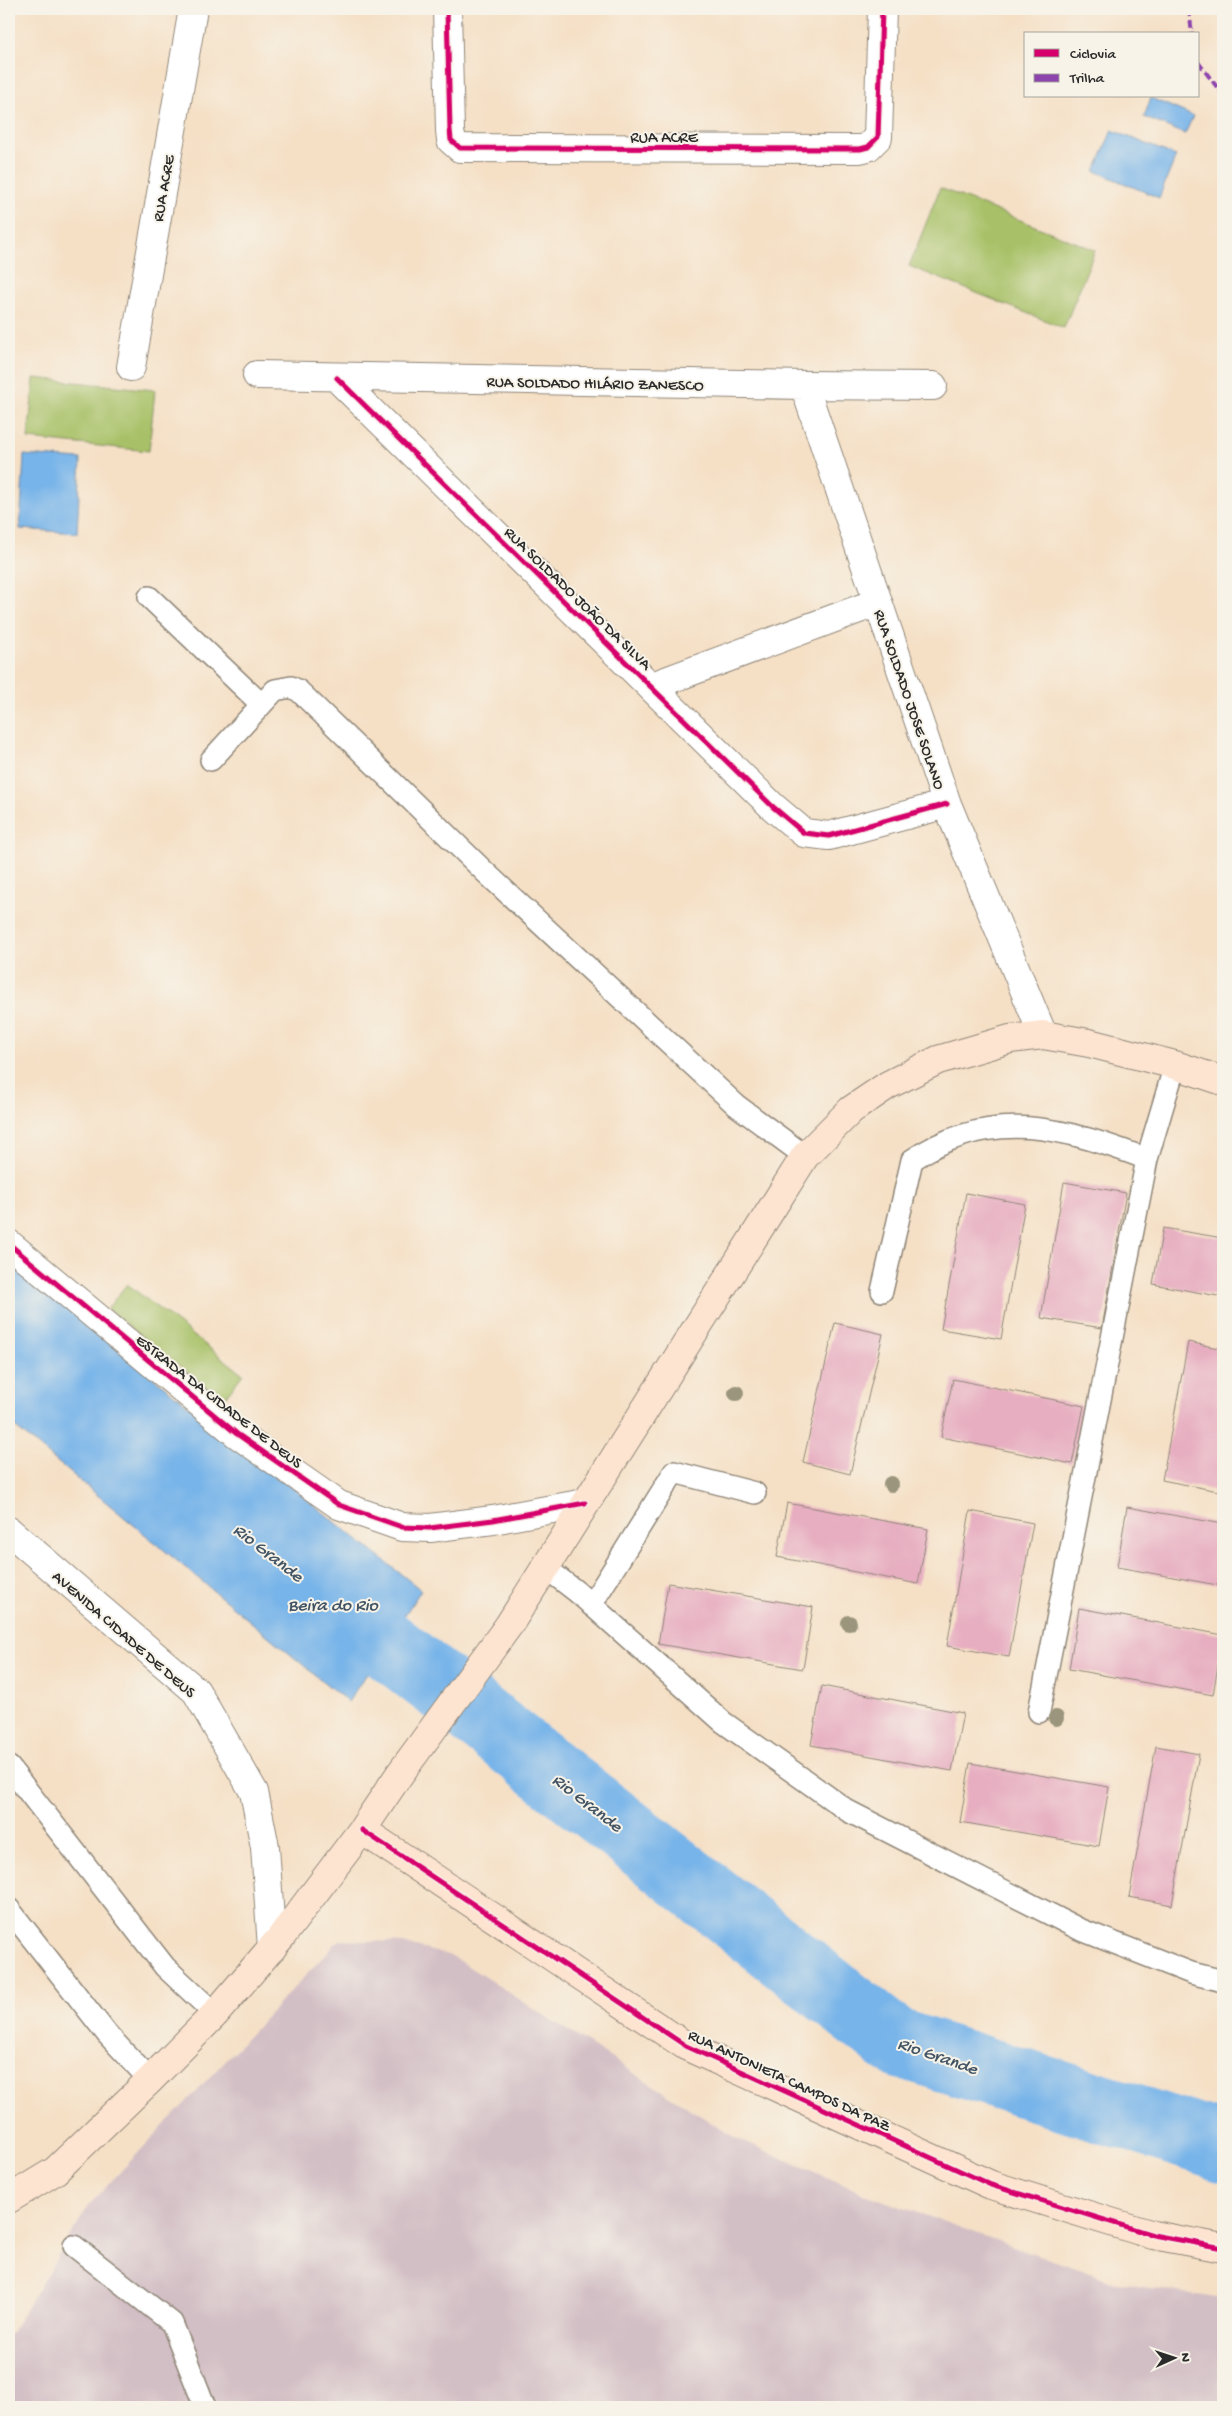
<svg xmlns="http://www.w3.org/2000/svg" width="1232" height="2416" font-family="'Gochi Hand',sans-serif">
  <rect width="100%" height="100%" fill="#f7f3e8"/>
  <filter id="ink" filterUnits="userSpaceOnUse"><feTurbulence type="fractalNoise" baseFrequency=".02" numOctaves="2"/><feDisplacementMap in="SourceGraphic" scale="10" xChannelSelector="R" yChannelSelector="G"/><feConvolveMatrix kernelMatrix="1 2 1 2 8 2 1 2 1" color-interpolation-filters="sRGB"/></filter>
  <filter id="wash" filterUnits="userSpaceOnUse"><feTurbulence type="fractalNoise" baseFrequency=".0096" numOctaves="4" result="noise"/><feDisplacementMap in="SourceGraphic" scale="20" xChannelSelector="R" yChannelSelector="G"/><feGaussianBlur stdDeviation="1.12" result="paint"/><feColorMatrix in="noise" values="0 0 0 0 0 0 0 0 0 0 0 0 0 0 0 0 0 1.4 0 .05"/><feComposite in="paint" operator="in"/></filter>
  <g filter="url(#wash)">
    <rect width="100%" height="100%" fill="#f5e0c6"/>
    <path fill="#d2bec5" d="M339,1940L395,1942L452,1956L735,2138L870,2196L1118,2283L1223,2299V2407H9V2336L90,2204Z"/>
    <path fill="#a8c167" stroke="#6a7649" d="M940,188L1095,250L1064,328L909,266Z
      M34,378L155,390L149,451L28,439Z
      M127,1284L243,1374L223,1400L107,1309Z"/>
    <path fill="#77b4e9" stroke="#51708a" d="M1151,98L1193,116L1185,134L1144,117Z
      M1112,130L1176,156L1159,198L1095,171Z
      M24,455L81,459L77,533L20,529Z
      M9,1263L421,1590L348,1702L9,1422Z"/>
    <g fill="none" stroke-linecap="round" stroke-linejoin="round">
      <path stroke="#77b4e9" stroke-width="68" d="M312,1586L895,2042L1223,2147"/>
    </g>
    <g id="blocks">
      <path fill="#e7aec1" d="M1064,1182L1126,1193L1102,1328L1041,1318Z
        M966,1193L1025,1204L1001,1339L941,1329Z
        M1163,1228L1223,1238V1297L1153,1284Z
        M835,1323L883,1334L850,1474L803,1462Z
        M1188,1342L1223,1349V1492L1162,1480Z
        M953,1379L1084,1406L1072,1464L941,1437Z
        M787,1503L928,1529L918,1584L777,1557Z
        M1127,1507L1223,1524V1586L1117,1567Z
        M970,1511L1033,1523L1009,1657L947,1646Z
        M668,1583L813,1607L803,1669L658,1644Z
        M1079,1608L1223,1635L1213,1695L1069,1669Z
        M822,1686L963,1713L952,1771L811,1745Z
        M1156,1746L1199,1754L1172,1905L1129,1897Z
        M970,1763L1109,1787L1099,1846L960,1822Z"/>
    </g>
  </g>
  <g filter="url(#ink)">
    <use href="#blocks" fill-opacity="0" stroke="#908678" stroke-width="1"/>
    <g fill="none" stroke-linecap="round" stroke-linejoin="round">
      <defs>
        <path id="lane" d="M149,597L261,704
          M211,760L275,690L291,687L299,691L485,872L736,1105L805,1156
          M882,1291L912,1160C991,1106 1065,1128 1147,1159
          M546,1568L577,1592L723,1722L848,1811L1079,1929L1191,1973L1223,1981
          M591,1605L674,1472L755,1493
          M1039,1712L1147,1159L1175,1065
          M9,1767L165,1967L215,2014
          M9,1909L107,2034L150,2080
          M74,2246L172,2323L205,2407"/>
        <path id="street" d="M447,9L450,130L451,140L460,148L860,149L868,147L878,137L882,9
          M131,367L193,9
          M257,375L804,385L933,386
          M337,378L772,806L804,833L829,836L947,804
          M804,385L947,804L1043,1035
          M652,686L878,602
          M9,1244L237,1434L339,1505L402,1527L430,1528L493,1520L585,1503
          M9,1531L196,1691L254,1792L265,1847L272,1948"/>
        <path id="secondary" d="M362,1830L686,2046L991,2185L1153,2235L1223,2248
          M9,2199L55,2171L150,2080L215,2014L281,1937L362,1830L399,1775L509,1625L805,1156L851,1110L888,1085L938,1060L1010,1039L1043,1035L1089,1043L1175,1065L1223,1081"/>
      </defs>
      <use href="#lane" stroke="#908678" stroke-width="24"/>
      <use href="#street" stroke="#908678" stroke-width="30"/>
      <use href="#secondary" stroke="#908678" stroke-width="30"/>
      <use href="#lane" stroke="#fff" stroke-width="21"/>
      <use href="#street" stroke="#fff" stroke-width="28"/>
      <use href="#secondary" stroke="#fde4d1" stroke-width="28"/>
      <path stroke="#8e44ad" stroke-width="4" stroke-dasharray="8 4" stroke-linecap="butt" d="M1189,9L1192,34
        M1198,62L1223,95"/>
      <defs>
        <path id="cycleway" d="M447,9L450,130L451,140L460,148L860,149L868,147L878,137L882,9
          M337,378L772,806L804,833L829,836L947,804
          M9,1244L237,1434L339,1505L402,1527L430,1528L493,1520L585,1503
          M362,1830L686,2046L991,2185L1153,2235L1223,2248"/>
      </defs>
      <use href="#cycleway" stroke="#f7f3e8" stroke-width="8"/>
      <use href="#cycleway" stroke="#d6006c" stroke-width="5"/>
    </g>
    <g fill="#9a957b">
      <circle cx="736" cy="1393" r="8"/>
      <circle cx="891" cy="1484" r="8"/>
      <circle cx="849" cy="1623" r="8"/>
      <circle cx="1056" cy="1718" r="8"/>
    </g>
  </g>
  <g text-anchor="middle" stroke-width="4" stroke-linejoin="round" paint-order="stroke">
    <g font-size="16" fill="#2b2b2b" stroke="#f7f3e8">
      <text x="664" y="142">RUA ACRE</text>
      <text transform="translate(162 188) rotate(-80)" y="6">RUA ACRE</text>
      <text transform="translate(595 382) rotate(1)" y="6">RUA SOLDADO HILÁRIO ZANESCO</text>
      <text transform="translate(579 597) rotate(44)" y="6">RUA SOLDADO JOÃO DA SILVA</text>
      <text transform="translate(911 699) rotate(71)" y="6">RUA SOLDADO JOSE SOLANO</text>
      <text transform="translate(220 1400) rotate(38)" y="6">ESTRADA DA CIDADE DE DEUS</text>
      <text transform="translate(125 1633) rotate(41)" y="6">AVENIDA CIDADE DE DEUS</text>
      <text transform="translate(790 2079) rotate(25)" y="6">RUA ANTONIETA CAMPOS DA PAZ</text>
    </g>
    <g font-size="18" font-style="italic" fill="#425464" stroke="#f7f3e8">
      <text transform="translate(269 1552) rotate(38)" y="6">Rio Grande</text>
      <text x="333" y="1610">Beira do Rio</text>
      <text transform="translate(588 1802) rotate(38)" y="6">Rio Grande</text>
      <text transform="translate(938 2055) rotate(19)" y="6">Rio Grande</text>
    </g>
  </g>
  <rect width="1232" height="2416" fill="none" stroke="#f7f3e8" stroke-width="30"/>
  <rect x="1024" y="32" width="175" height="65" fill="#f7f3e8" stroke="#a5a39c"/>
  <rect x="1034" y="49" width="25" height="8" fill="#d6006c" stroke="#a5a39c"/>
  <text x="1070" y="58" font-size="15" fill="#2b2b2b">Ciclovia</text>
  <rect x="1034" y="74" width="25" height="8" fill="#8e44ad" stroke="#a5a39c"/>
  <text x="1070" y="82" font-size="15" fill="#2b2b2b">Trilha</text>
  <g transform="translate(1174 2358) rotate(87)" stroke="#f7f3e8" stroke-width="4" paint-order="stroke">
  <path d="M0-4L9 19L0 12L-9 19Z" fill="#2b2b2b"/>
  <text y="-8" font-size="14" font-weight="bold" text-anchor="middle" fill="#2b2b2b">N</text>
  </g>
</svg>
